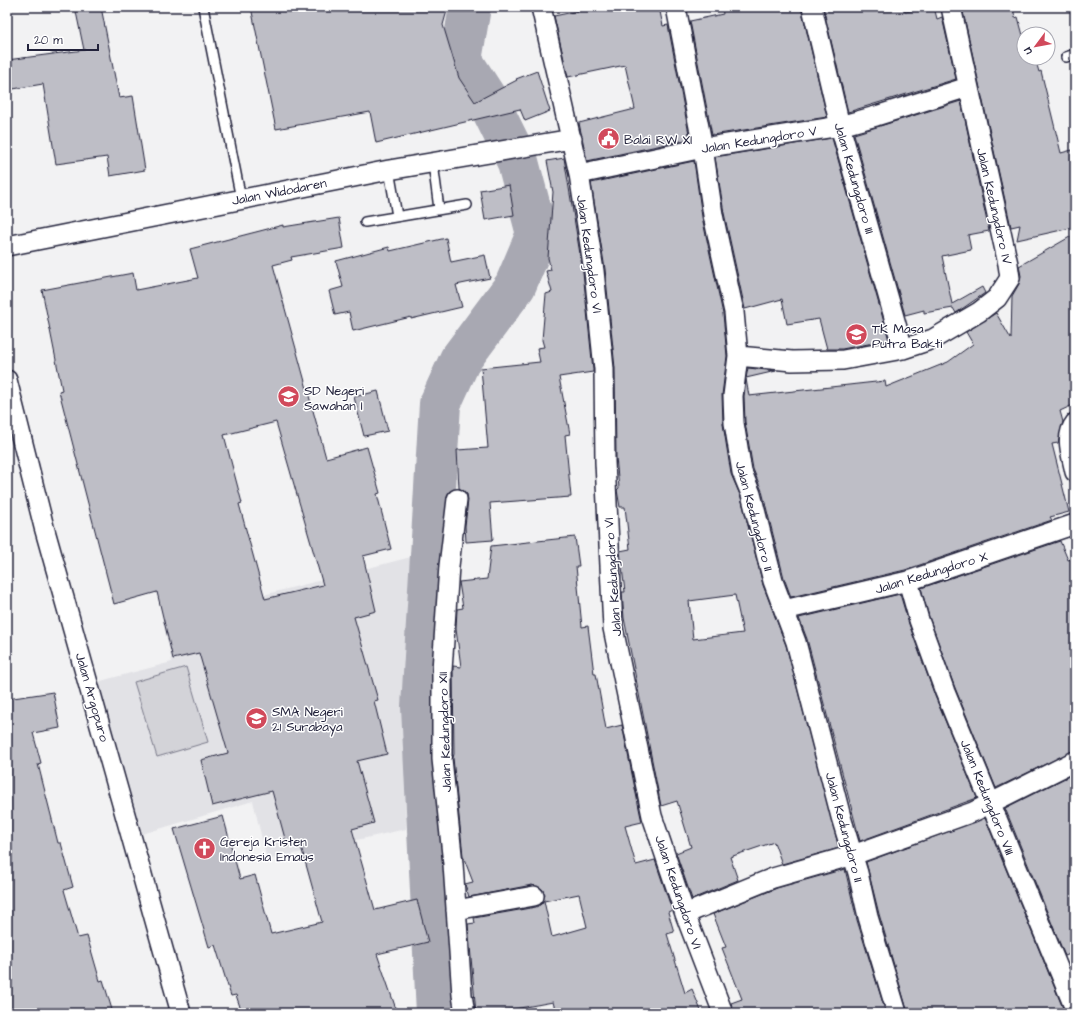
<svg xmlns="http://www.w3.org/2000/svg" width="1082" height="1020" font-family="'Architects Daughter',sans-serif">
  <rect width="100%" height="100%" fill="#f2f2f3"/>
  <filter id="ink" filterUnits="userSpaceOnUse"><feTurbulence type="fractalNoise" baseFrequency=".025" numOctaves="2"/><feDisplacementMap in="SourceGraphic" scale="8" xChannelSelector="R" yChannelSelector="G"/><feConvolveMatrix kernelMatrix="1 2 1 2 8 2 1 2 1" color-interpolation-filters="sRGB"/></filter>
  <g filter="url(#ink)">
    <path fill="#e2e2e6" d="M415,556L405,754L406,829L267,860L253,801L142,834L93,683L172,662L163,621Z"/>
    <path fill="#d3d3d8" stroke="#7a7a8a" d="M186,667L208,742L157,757L134,682Z"/>
    <g fill="none" stroke-linecap="round" stroke-linejoin="round">
      <path stroke="#a8a8b2" stroke-width="42" d="M437,1013L422,707L440,404L460,360L515,286L537,234L518,162L490,105L461,60L470,7"/>
    </g>
    <path fill="#bebec6" stroke="#22223b" fill-rule="evenodd" d="M75,7H101L119,98L133,96L145,170L110,176L107,157L56,164L43,84L7,90V60L84,50Z
      M251,7H448L443,25L459,78L475,102L517,80L516,79L537,71L550,111L525,121L520,109L376,143L370,112L276,129Z
      M598,7H659L663,26L668,25L690,139L587,161L579,123L635,109L625,65L568,77L554,16Z
      M722,7H801L827,117L712,135L690,21L723,14Z
      M823,7H904L905,12L934,7L937,19L942,17L956,79L848,112Z
      M981,7H1013L1015,18L1018,17L1024,39V58H1035L1039,72L1041,71L1061,153L1072,150L1075,161V227L1017,240L1020,225L1011,227L963,12Z
      M961,101L989,231L968,235L971,250L942,256L952,304L982,287L985,293L956,313L953,308L924,313V310L905,315L854,134Z
      M832,138L889,340L842,349H827L819,319L787,324L782,299L745,309L724,213L715,157Z
      M564,158L583,272L593,370V372L559,377L570,434L565,435L571,497L490,503L493,540L466,542L465,526L468,500L467,494L459,488L457,450L488,448L481,368L540,362L537,348L544,347L542,340L546,294L552,292L546,271L551,270L548,258L553,192L547,161Z
      M694,161L702,217L723,314L727,356L722,395L723,424L731,474L741,497L763,585L786,645L839,848L782,864L774,842L730,857L738,880L692,899L676,853L691,847L677,801L661,806L624,618L622,592H625L620,551L630,549L625,507H620L617,490L619,488L616,457L615,368L605,269L591,183ZM735,595L743,633L693,639L689,601Z
      M509,185L514,215L485,220L480,190Z
      M339,218L344,248L291,257L292,260L273,265L326,458L367,447L380,493L377,494L391,549L363,556L376,611L354,617L378,700L374,701L387,754L357,761L374,823L352,829L375,910L417,900L428,942L377,954L396,1009L384,1013H242L236,995L231,996L215,945L209,947L174,829L223,816L240,879L255,875L271,934L322,922L300,843L287,846L272,791L212,806L201,760L228,753L199,653L173,659L157,592L114,604L59,391L62,390L42,290L133,273L136,290L198,278L190,249L283,225V227ZM276,422L323,585L265,599L239,504L242,503L224,435Z
      M1075,234V404L1060,411L1063,422L1058,443L1052,444L1069,512L1050,517L1052,520L905,570L791,597L784,578L762,491L753,469L745,422L744,396L746,379L749,396L885,381L886,387L948,362L973,344L966,332L996,313L1011,339L1012,296L1019,284L1021,276L1019,266Z
      M446,238L451,262L485,255L490,278L456,285L462,307L411,319V317L353,331L349,312L335,315L329,291L343,287L336,261L389,247L390,251Z
      M748,368L776,371L746,378Z
      M378,391L388,431L364,436L354,397Z
      M575,537L579,566H576L582,627L588,626L594,674H596L606,729L622,725L640,813L642,822L625,826L636,865L655,860L672,910L668,912L674,932L667,934L685,993L692,989L702,1013H556L553,1002L492,1013H476L468,924L475,923L474,918L536,907L541,904L545,894L542,889L532,885L469,897L465,884L473,882L463,856L453,758L454,754L453,666L461,667L456,629L457,609L463,608L459,582L487,579L491,546ZM579,894L587,927L552,937L544,901Z
      M1060,541L1068,560L1075,558V750L996,788L955,688L929,617L921,588Z
      M900,594L909,624L935,696L977,798L860,841L807,639L799,618Z
      M53,692L60,728L33,733L41,763L38,764L58,843H61L73,887L64,890L78,938L87,936L100,981L103,980L113,1013H10L7,1003V699Z
      M1075,773V952L1065,956L1005,808Z
      M985,818L1065,1013H908L879,914L866,862Z
      M845,869L857,920L886,1013H734L731,1003L742,999L722,948L726,947L713,914L777,888Z"/>
    <g fill="none" stroke-linecap="round" stroke-linejoin="round">
      <defs>
        <path id="lane" d="M203,7L241,199
          M1066,57L1075,54
          M433,163L439,209
          M389,170L397,216
          M365,222L467,205"/>
        <path id="street" d="M541,7L579,174L703,148L840,126L876,116L968,87
          M676,7L703,148L713,215L734,312L738,356L733,396L734,423L742,472L751,494L773,581L796,642L841,817L858,873L868,917L897,1013
          M812,7L840,126L903,349
          M579,174L594,271L604,369L605,462L613,628L652,816L685,914L723,1013
          M7,246L389,170L572,139
          M738,356L792,361L843,360L903,349L933,339L979,312L997,298L1010,278L1008,264L951,7
          M7,380L44,527L181,1013
          M1075,423C1064,437 1072,456 1075,472
          M457,499L449,566L442,670V759L453,864L462,995L465,1013
          M908,581L919,620L945,692L1075,1009
          M784,610L908,581L1075,524
          M456,910L534,896
          M685,914L773,878L853,855L973,812L1075,761"/>
      </defs>
      <use href="#lane" stroke="#22223b" stroke-width="12"/>
      <use href="#street" stroke="#22223b" stroke-width="22"/>
      <use href="#lane" stroke="#fff" stroke-width="9"/>
      <use href="#street" stroke="#fff" stroke-width="19"/>
    </g>
  </g>
  <defs>
    <symbol id="civic-disc" viewBox="-11 -11 22 22"><circle r="9.5" fill="#d1495b" stroke="#fff"/><path d="M-.6-6.5H3V-4.5H.6V-3L4-1V1h2V6H-6V1h2V-1L-.6-3ZM-1.2 2.5V6h2.4V2.5Z" fill="#fff"/></symbol>
    <symbol id="school-disc" viewBox="-11 -11 22 22"><circle r="9.5" fill="#d1495b" stroke="#fff"/><path d="M0-5L7-2L0 1L-7-2ZM-4 1L0 2.5L4 1V4Q0 6-4 4Z" fill="#fff"/></symbol>
    <symbol id="church-disc" viewBox="-11 -11 22 22"><circle r="9.5" fill="#d1495b" stroke="#fff"/><path d="M-1.2-6h2.4v3.5h3.3v2.4h-3.3V6h-2.4V-.1h-3.3v-2.4h3.3Z" fill="#fff"/></symbol>
  </defs>
  <g fill-rule="evenodd">
    <use href="#civic-disc" x="596" y="126" width="25" height="25"/>
    <use href="#school-disc" x="844" y="322" width="25" height="25"/>
    <use href="#school-disc" x="276" y="384" width="25" height="25"/>
    <use href="#school-disc" x="244" y="706" width="25" height="25"/>
    <use href="#church-disc" x="192" y="836" width="25" height="25"/>
  </g>
  <g text-anchor="middle" stroke-width="3" stroke-linejoin="round" paint-order="stroke">
    <g font-size="13" fill="#22223b" stroke="#fff" text-anchor="start">
      <text x="624" y="144">Balai RW XI</text>
      <text x="872" y="333">TK Masa<tspan x="872" dy="15">Putra Bakti</tspan></text>
      <text x="304" y="395">SD Negeri<tspan x="304" dy="15">Sawahan I</tspan></text>
      <text x="272" y="716">SMA Negeri<tspan x="272" dy="15">21 Surabaya</tspan></text>
      <text x="220" y="846">Gereja Kristen<tspan x="220" dy="15">Indonesia Emaus</tspan></text>
    </g>
    <g font-size="13" fill="#22223b" stroke="#fff">
      <text transform="translate(759 139) rotate(-9)" y="5">Jalan Kedungdoro V</text>
      <text transform="translate(855 178) rotate(74)" y="5">Jalan Kedungdoro III</text>
      <text transform="translate(279 191) rotate(-11)" y="5">Jalan Widodaren</text>
      <text transform="translate(995 206) rotate(77)" y="5">Jalan Kedungdoro IV</text>
      <text transform="translate(590 254) rotate(82)" y="5">Jalan Kedungdoro VI</text>
      <text transform="translate(755 516) rotate(75)" y="5">Jalan Kedungdoro II</text>
      <text transform="translate(931 572) rotate(-17)" y="5">Jalan Kedungdoro X</text>
      <text transform="translate(612 577) rotate(-94)" y="5">Jalan Kedungdoro VI</text>
      <text transform="translate(93 697) rotate(74)" y="5">Jalan Argopuro</text>
      <text transform="translate(444 732) rotate(-92)" y="5">Jalan Kedungdoro XII</text>
      <text transform="translate(988 797) rotate(68)" y="5">Jalan Kedungdoro VIII</text>
      <text transform="translate(845 827) rotate(75)" y="5">Jalan Kedungdoro II</text>
      <text transform="translate(679 892) rotate(71)" y="5">Jalan Kedungdoro VI</text>
    </g>
  </g>
  <rect width="1082" height="1020" fill="none" stroke="#fff" stroke-width="24"/>
  <rect x="12" y="12" width="1058" height="996" fill="none" stroke="#22223b" stroke-width="1.5" filter="url(#ink)"/>
  <g transform="translate(1036 46) rotate(238)"><circle r="19" fill="#ffffff" stroke="#a7a7b1"/>
  <path d="M0-3L7 15L0 10L-7 15Z" fill="#d1495b"/>
  <text y="-6" font-size="11" font-weight="bold" text-anchor="middle" fill="#22223b">U</text>
  </g>
  <path d="M28 44v6h70v-6" fill="none" stroke="#22223b" stroke-width="2"/>
  <text x="34" y="44" font-size="12" fill="#22223b" stroke="#ffffff" stroke-width="3" paint-order="stroke">20 m</text>
</svg>
